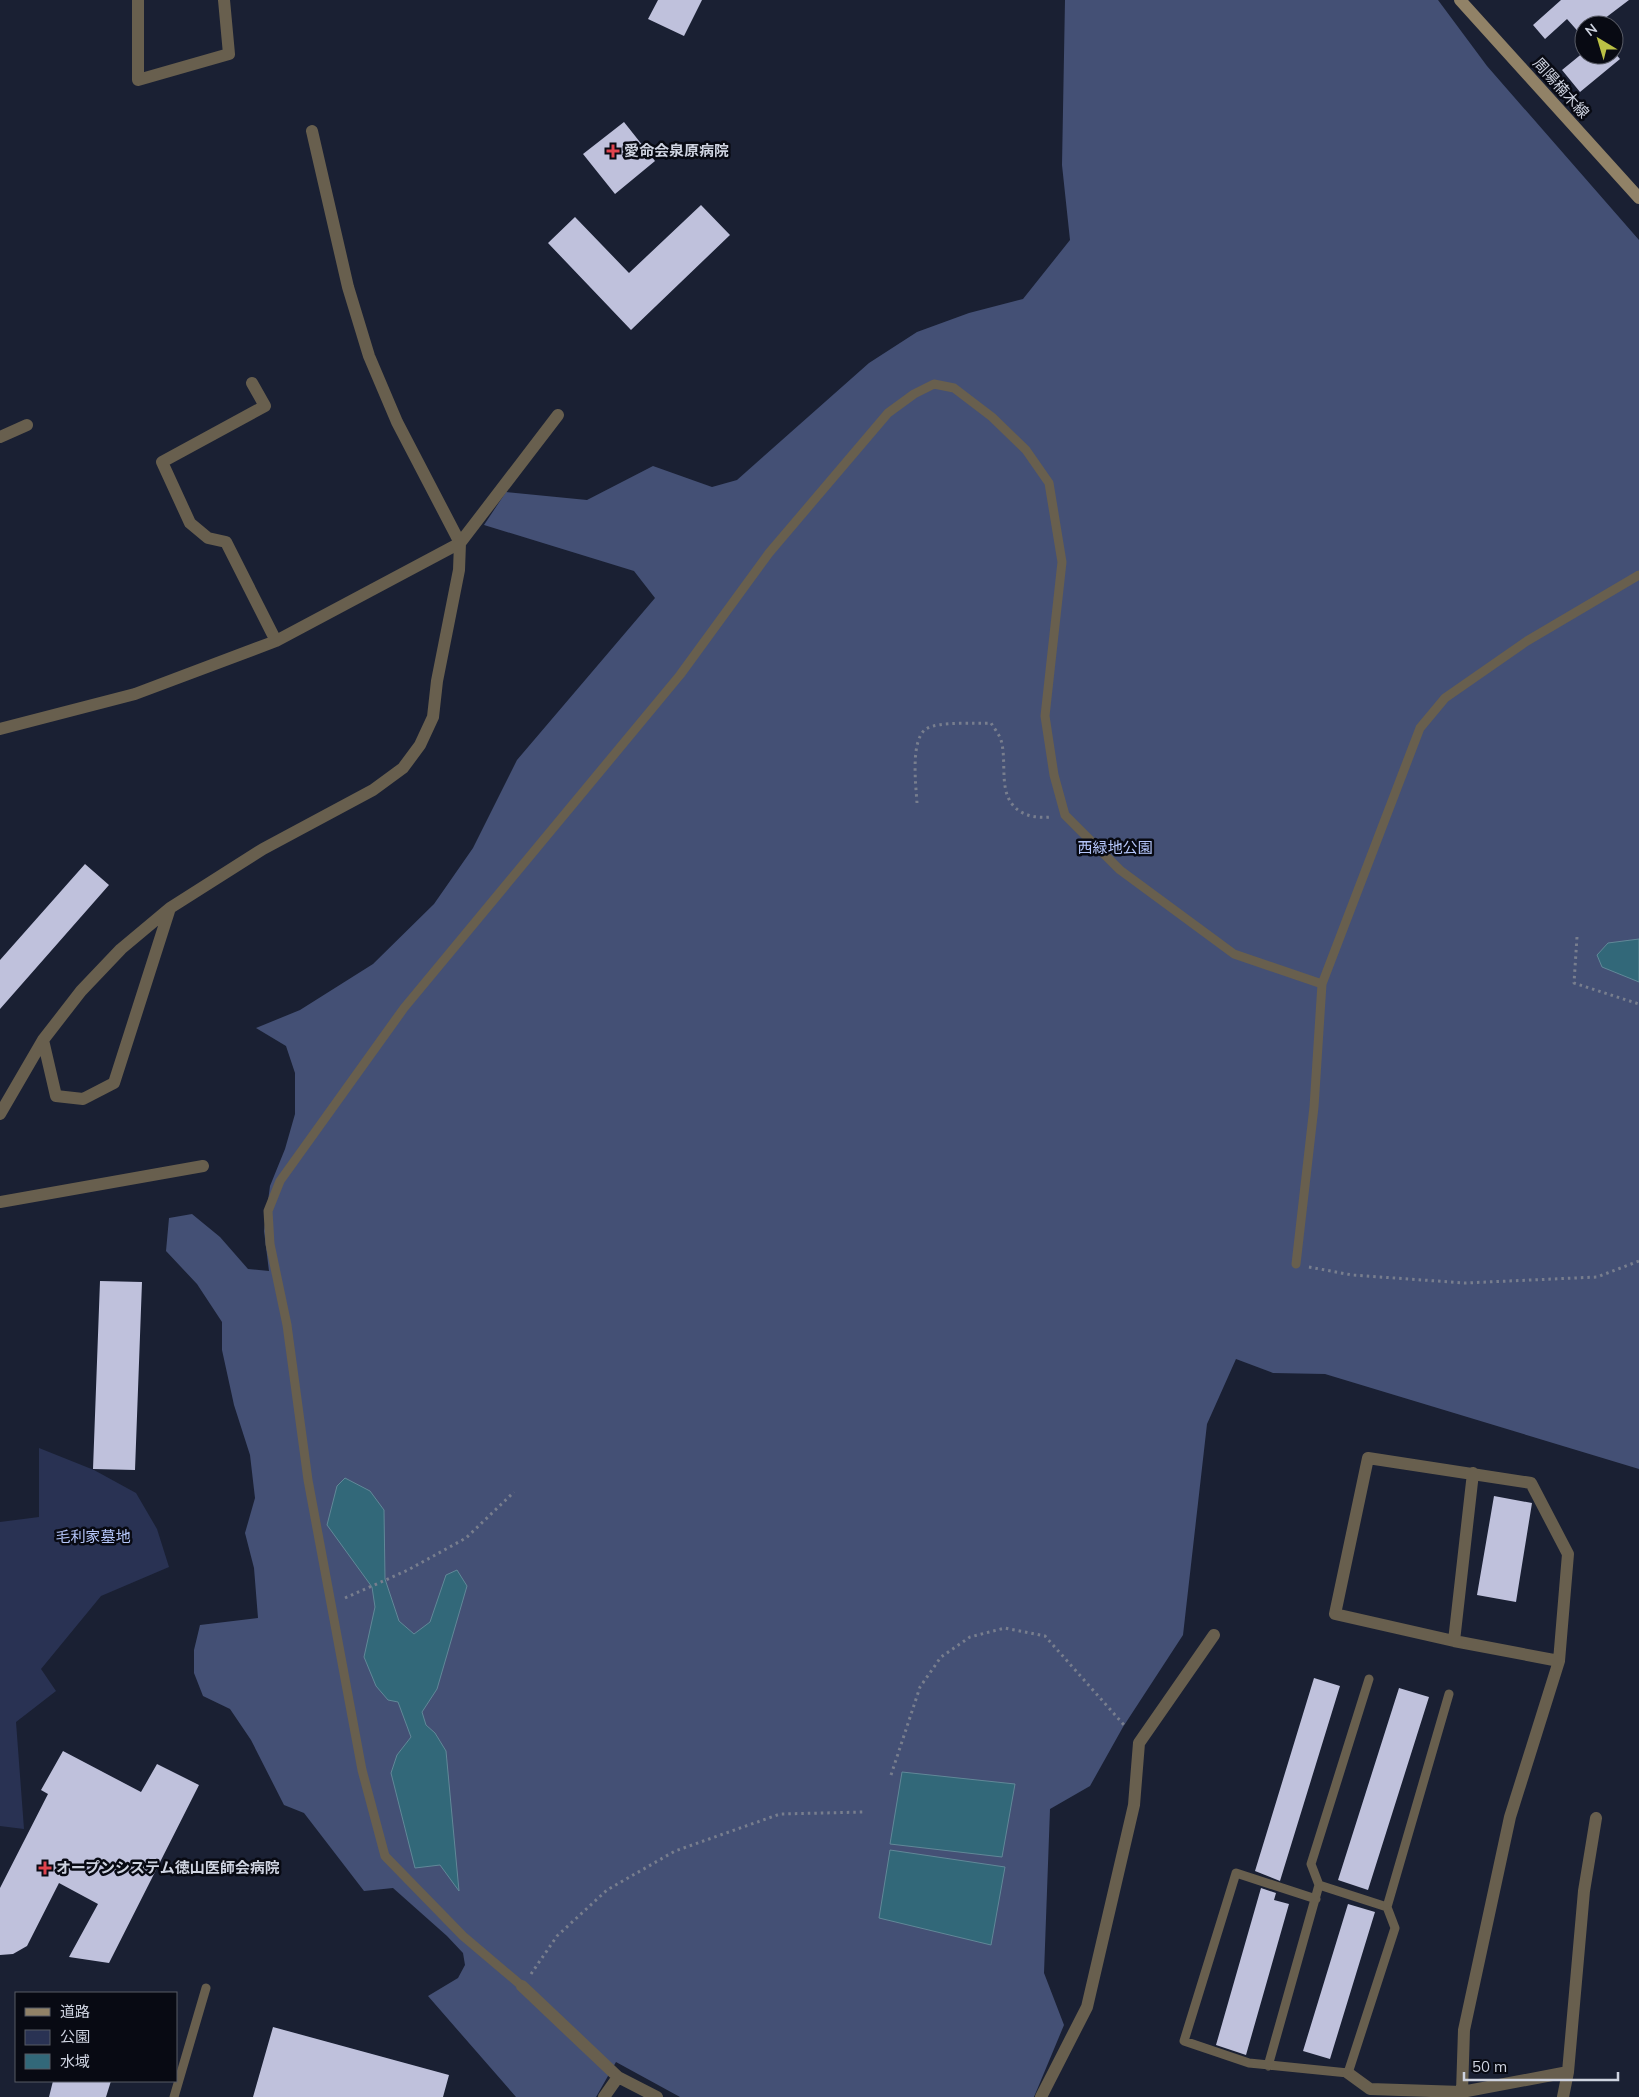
<svg xmlns="http://www.w3.org/2000/svg" width="1639" height="2097" font-family="Mulish,'Noto Sans JP',sans-serif">
  <rect width="100%" height="100%" fill="#1a2033"/>
  <path fill="#293253" d="M39,1448L94,1470L136,1493L157,1529L169,1567L101,1596L41,1669L56,1691L16,1722L24,1829L0,1826V1522L39,1517Z"/>
  <path fill="#445075" d="M1065,0H1438L1487,66L1639,240V1469L1325,1374L1273,1373L1236,1359L1207,1424L1183,1635L1123,1727L1090,1786L1050,1809L1044,1973L1064,2025L1034,2097H680L616,2062L596,2097H516L428,1996L458,1978L465,1965L463,1953L447,1936L393,1888L364,1891L304,1813L284,1805L251,1740L230,1709L203,1696L194,1673V1650L200,1625L258,1618L254,1568L245,1533L255,1498L250,1455L234,1405L222,1350V1322L197,1284L166,1251L169,1218L192,1214L220,1237L248,1269L269,1271L264,1231L270,1186L285,1149L295,1114V1073L286,1046L256,1028L300,1010L373,964L434,904L473,848L517,760L655,598L634,571L484,525L506,492L587,500L653,466L712,487L737,480L869,363L917,332L969,313L1023,299L1070,240L1062,165Z"/>
  <path fill="#326879" stroke="#618898" d="M1639,939V982L1602,967L1597,955L1608,943Z
    M345,1478L370,1491L384,1510L385,1579L399,1621L414,1634L430,1622L446,1575L457,1570L467,1586L437,1689L422,1712L426,1725L435,1733L446,1751L459,1891L440,1865L415,1868L391,1773L397,1755L411,1737L398,1702L388,1700L376,1686L364,1657L375,1607L372,1587L327,1525L337,1486Z
    M902,1772L1015,1784L1002,1857L890,1844Z
    M890,1850L1005,1867L991,1945L879,1918Z"/>
  <path fill="#bfc1dc" d="M658,0H702L684,36L648,19Z
    M1561,0H1629L1596,25H1584V34L1582,36L1567,19L1545,39L1533,25Z
    M1584,52V55H1614V52L1620,59L1580,92L1562,70Z
    M624,122L655,161L615,194L583,154Z
    M701,205L730,235L631,330L548,243L575,217L629,273Z
    M85,864L109,885L0,1009V960Z
    M100,1281L142,1282L135,1470L93,1469Z
    M1494,1496L1532,1503L1516,1602L1477,1595Z
    M1314,1678L1340,1686L1280,1881L1255,1871Z
    M1399,1688L1429,1697L1368,1890L1338,1880Z
    M63,1751L141,1792L157,1764L199,1785L109,1963L69,1957L98,1904L59,1883L27,1946L13,1954L0,1955V1888L48,1794L41,1790Z
    M1261,1888L1276,1893L1274,1900L1289,1904L1246,2055L1216,2045Z
    M1348,1904L1375,1912L1330,2059L1303,2051Z
    M273,2027L449,2075L443,2097H253Z
    M53,2081H111L106,2097H49Z"/>
  <g fill="none" stroke-linecap="round" stroke-linejoin="round">
    <path stroke="#787e8e" stroke-width="3" stroke-dasharray="2.5 4" stroke-linecap="butt" d="M917,803C916,786 910,740 926,729C938,721 976,724 991,723C994,728 999,734 1001,740C1008,764 996,797 1021,812C1030,817 1040,818 1051,817
      M1577,937L1574,983L1639,1004
      M1309,1267L1352,1275L1465,1283L1597,1277L1639,1261
      M345,1598L408,1570L466,1538L514,1492
      M891,1775L920,1687L941,1657L970,1637L1005,1628L1045,1636L1124,1725
      M531,1974L557,1936L607,1890L675,1851L780,1814L865,1812"/>
    <path stroke="#685f4e" stroke-width="9" d="M1296,1264L1314,1107L1322,984L1420,728L1445,698L1527,641L1639,575
      M1319,1885L1387,1907
      M1316,1899L1236,1873L1184,2041L1249,2063L1348,2073L1395,1928L1387,1907L1449,1694
      M522,1986L463,1936L385,1856L362,1770L308,1480L287,1325L270,1244L268,1211L280,1181L404,1008L680,675L769,553L888,413L914,394L934,384L954,388L992,417L1026,450L1049,483L1062,562L1045,716L1054,775L1065,815L1120,870L1234,954L1322,984
      M1268,2066L1319,1885L1311,1864L1369,1679
      M174,2097L206,1988"/>
    <path stroke="#685f4e" stroke-width="12" d="M138,0V80L229,54L224,0
      M252,383L265,406L162,462L190,523L208,538L226,542L276,641
      M0,437L27,425
      M0,729L135,694L276,641L460,543L558,415
      M43,1040L56,1096L83,1099L114,1083L170,908
      M0,1114L43,1040L81,991L121,949L170,908L263,849L373,790L403,768L420,745L433,717L437,681L459,570L460,543L397,422L369,356L348,287L312,131
      M0,1202L203,1166
      M1454,1641L1473,1473
      M522,1986L618,2077L657,2097
      M1348,2073L1370,2089L1462,2092L1568,2072
      M1462,2092L1464,2030L1510,1817L1559,1661L1568,1554L1531,1483L1368,1458L1335,1614L1454,1641L1559,1661
      M604,2097L618,2077
      M1041,2097L1087,2007L1134,1805L1139,1743L1214,1635
      M1563,2097L1568,2072L1584,1891L1596,1818"/>
    <path stroke="#918267" stroke-width="12" d="M1460,0L1639,198"/>
  </g>
  <g fill="#e0444e" stroke="#080a13" stroke-width="2">
    <path d="M610.5 143.5h5v5h5v5h-5v5h-5v-5h-5v-5h5z"/>
    <path d="M42.5 1860.5h5v5h5v5h-5v5h-5v-5h-5v-5h5z"/>
  </g>
  <g text-anchor="middle" stroke-width="5" stroke-linejoin="round" paint-order="stroke">
    <g font-size="15" fill="#ced3e0" stroke="#080a13">
      <text transform="translate(1561 88) rotate(48)" y="5">周陽楠木線</text>
    </g>
    <g font-size="15" font-weight="bold" fill="#ced3e0" stroke="#080a13" text-anchor="start">
      <text x="624" y="156">愛命会泉原病院</text>
      <text x="56" y="1873">オープンシステム徳山医師会病院</text>
    </g>
    <g font-size="15" fill="#b6c7fb" stroke="#080a13">
      <text x="1115" y="853">西緑地公園</text>
      <text x="93" y="1542">毛利家墓地</text>
    </g>
  </g>
  <rect x="15" y="1992" width="162" height="90" fill="#080a13" stroke="#575a65"/>
  <rect x="25" y="2008" width="25" height="8" fill="#918267" stroke="#575a65"/>
  <text x="60" y="2017" font-size="15" fill="#ced3e0">道路</text>
  <rect x="25" y="2030" width="25" height="15" fill="#293253" stroke="#575a65"/>
  <text x="60" y="2042" font-size="15" fill="#ced3e0">公園</text>
  <rect x="25" y="2054" width="25" height="15" fill="#326879" stroke="#575a65"/>
  <text x="60" y="2067" font-size="15" fill="#ced3e0">水域</text>
  <g transform="translate(1599 40) rotate(322)"><circle r="24" fill="#080a13" stroke="#575a65"/>
  <path d="M0-4L9 19L0 12L-9 19Z" fill="#bac045"/>
  <text y="-8" font-size="14" font-weight="bold" text-anchor="middle" fill="#ced3e0">N</text>
  </g>
  <path d="M1464 2072v8h154v-8" fill="none" stroke="#ced3e0" stroke-width="2.5"/>
  <text x="1472" y="2072" font-size="15" fill="#ced3e0" stroke="#080a13" stroke-width="4" paint-order="stroke">50 m</text>
</svg>
